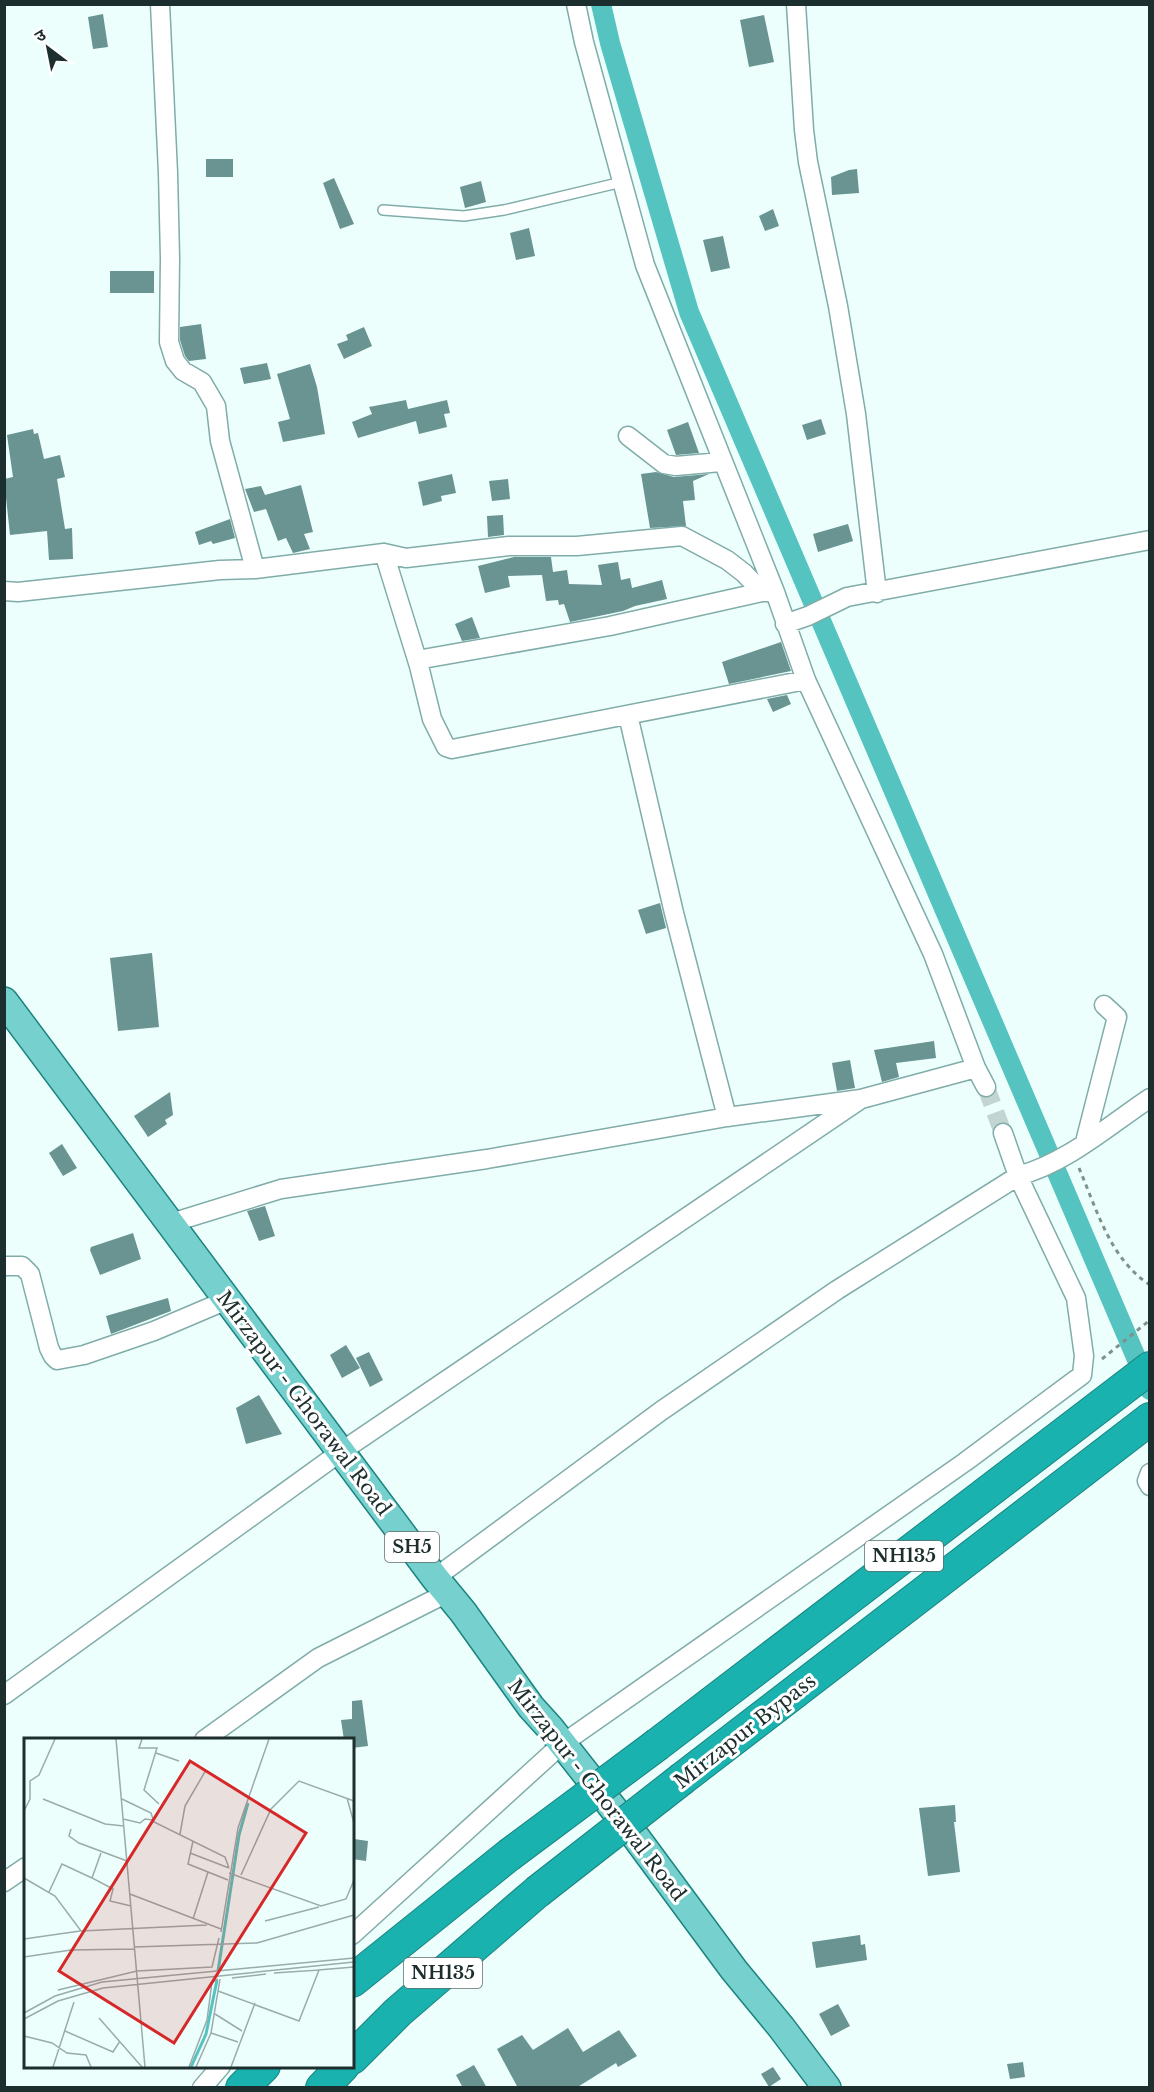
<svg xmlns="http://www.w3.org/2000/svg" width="1154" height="2092" font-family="'Libre Baskerville','Noto Sans Devanagari',serif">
  <rect width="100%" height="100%" fill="#edfffd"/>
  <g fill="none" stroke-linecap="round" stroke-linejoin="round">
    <path stroke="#55c3bf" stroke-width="20" d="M601,4L610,43L689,312L1150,1390"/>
  </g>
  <path fill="#699491" d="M103,14L108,47L93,49L88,17Z
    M764,15L774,62L749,67L740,20Z
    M206,159H233V177H206Z
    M857,169L859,193L832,195L831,177L849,170Z
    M334,178L354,224L340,229L323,183Z
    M481,181L486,202L465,208L460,187Z
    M773,209L779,226L765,231L759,216Z
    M529,228L535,256L516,260L510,233Z
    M723,236L730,268L711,272L703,240Z
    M110,271H154V293H110Z
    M201,324L206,359L189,361L185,356L180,340V327Z
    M364,327L372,346L344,359L337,344L348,340L346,335Z
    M267,363L271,379L244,384L240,368Z
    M310,364L317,387L325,434L283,442L278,422L290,419L277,374Z
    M406,400L408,409L447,400L450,413L444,414L447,427L419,434L416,421L358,438L352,422L372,414L369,407Z
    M821,419L826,434L807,440L802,425Z
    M688,422L699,453L676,455L667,430Z
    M33,429L34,434L38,433L44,459L60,455L65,477L57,479L65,529L72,528L73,559L49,560L47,531L10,535L4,479L13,477L7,435Z
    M656,472L674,477L709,474L693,481L695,500L683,501L686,526L650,528L641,474Z
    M452,474L456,493L441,496L442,501L423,506L418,482Z
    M508,479L510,499L492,501L489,481Z
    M301,485L313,532L304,534L310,549L293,553L286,538L278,541L266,509L254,512L245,489L261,486L265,495Z
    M503,515L504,535L488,537L487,516Z
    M230,519L235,538L213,544L211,541L199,545L195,532Z
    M848,524L853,541L818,552L813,534Z
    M514,557H551L553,572L567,570L569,584L602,585L598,565L618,562L621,580L630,578L632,588L662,580L667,599L635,606L623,611L570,622L564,604L559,605L558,600L546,601L542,575L508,576L510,587L485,593L478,566Z
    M472,617L480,638L462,641L455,624Z
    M781,642L791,671L729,684L722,662Z
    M787,695L791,704L773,712L767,699Z
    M660,903L666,928L646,934L638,910Z
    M152,953L159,1027L118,1031L110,958Z
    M934,1041L936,1058L896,1063L899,1077L882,1082L874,1050Z
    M850,1060L855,1088L837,1091L832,1063Z
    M170,1092L173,1115L165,1120L167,1124L148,1137L134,1116Z
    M62,1144L77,1168L63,1176L49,1153Z
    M265,1206L275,1236L259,1241L247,1211Z
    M133,1233L141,1259L100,1275L90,1250L91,1247Z
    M168,1298L171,1311L111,1334L106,1316Z
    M346,1345L360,1368L342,1378L330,1355Z
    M369,1352L383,1380L370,1387L356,1358Z
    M259,1395L282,1434L246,1444L236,1408Z
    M362,1700L368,1746L352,1748V1740H344L341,1720L352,1719V1701Z
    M955,1805L956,1822H954L960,1872L928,1876L919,1808Z
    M354,1839L368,1841L366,1861L352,1859Z
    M860,1935L861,1945L865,1944L867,1960L816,1968L812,1942Z
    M838,2004L850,2026L831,2036L819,2014Z
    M568,2028L583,2052L619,2030L637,2056L618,2067L616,2063L576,2088H518L497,2049L522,2035L533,2050Z
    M1023,2062L1025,2077L1010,2079L1007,2064Z
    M474,2065L487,2088H463L456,2075Z
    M773,2067L781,2079L769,2087L761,2074Z"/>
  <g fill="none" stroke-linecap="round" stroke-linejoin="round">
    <path stroke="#c3d5d3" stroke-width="18" stroke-dasharray="18 9" stroke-linecap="butt" d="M986,1087L1003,1133"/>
    <defs>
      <path id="lane" d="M383,210L464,216L504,210L622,182"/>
      <path id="street" d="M160,4L168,173L170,258L169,342L175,361L183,371L202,382L216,406L220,441L255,569
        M576,4L584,42L645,265L775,592L806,680L933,954L976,1068L986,1087
        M796,4L804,130L808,162L838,306L856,414L877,593
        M628,436L664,464L676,466L721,462
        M384,553L419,666L432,719L446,747L452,749L806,680
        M4,591L18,592L220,570L255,569L384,553L406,558L509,546H577L682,536L727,560L744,573L762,592
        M785,624L808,616L847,597L1150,540
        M417,660L610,626L762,592H772
        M628,715L674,913L727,1117
        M1085,1142L1117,1017L1104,1005
        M171,1223L281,1189L487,1159L727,1117L861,1099L976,1068
        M4,1266H22L30,1274L49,1348L53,1356L57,1360L84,1355L154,1331L227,1300
        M1150,1473L1147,1481L1150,1486
        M435,1578L661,1411L837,1290L1018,1176C1067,1163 1108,1126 1150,1098
        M4,1695L342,1451L861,1099
        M204,1740L318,1658L447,1593
        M4,1882L26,1867
        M352,1935L562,1744L965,1462L1082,1375L1084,1356L1076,1298L1018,1176L1003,1133
        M202,2088L221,2066"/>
      <path id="primary" d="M4,1001L435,1578L463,1612L531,1707L550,1728L635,1836L734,1970L781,2027L827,2088"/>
      <path id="highway" d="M658,1744L1150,1368
        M683,1778L1150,1419
        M352,1981L509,1855
        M352,2058L398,2012L537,1892
        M242,2088L264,2066
        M322,2088L343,2066"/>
    </defs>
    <use href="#lane" stroke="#80aca9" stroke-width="12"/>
    <use href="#street" stroke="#80aca9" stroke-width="21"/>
    <use href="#primary" stroke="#1b8481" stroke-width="30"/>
    <use href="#highway" stroke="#1b8481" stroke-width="34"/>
    <path stroke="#7f918f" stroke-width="3" stroke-dasharray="4.5 4.5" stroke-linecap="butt" d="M1079,1168C1097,1210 1110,1259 1150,1285
      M1102,1359L1150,1320"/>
    <use href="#lane" stroke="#fff" stroke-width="9"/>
    <use href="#street" stroke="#fff" stroke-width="18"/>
    <use href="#primary" stroke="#76d1ce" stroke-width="27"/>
    <use href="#highway" stroke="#1ab2ae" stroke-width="32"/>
    <defs>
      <path id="highway-bridge" d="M509,1855L658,1744
        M537,1892L683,1778"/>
    </defs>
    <use href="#highway-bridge" stroke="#1b8481" stroke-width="34" stroke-linecap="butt"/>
    <use href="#highway-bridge" stroke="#1ab2ae" stroke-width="32"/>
  </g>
  <g text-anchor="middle" stroke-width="6" stroke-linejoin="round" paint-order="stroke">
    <g fill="#fff" stroke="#606d6c" stroke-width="1.5">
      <rect x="385" y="1532" width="54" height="30" rx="4.5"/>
      <rect x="865" y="1541" width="78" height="30" rx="4.5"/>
      <rect x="404" y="1958" width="78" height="30" rx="4.5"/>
    </g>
    <g font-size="18" font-weight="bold" fill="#1c2e2d">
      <text x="412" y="1553">SH5</text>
      <text x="904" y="1562">NH135</text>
      <text x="443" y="1979">NH135</text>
    </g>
    <g font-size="20" fill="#1c2e2d" stroke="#fff">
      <text transform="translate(304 1403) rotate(53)" y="7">Mirzapur - Ghorawal Road</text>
      <text transform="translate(745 1731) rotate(-38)" y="7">Mirzapur Bypass</text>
      <text transform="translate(597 1790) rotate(52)" y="7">Mirzapur - Ghorawal Road</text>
    </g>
  </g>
  <g transform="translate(24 1738)">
    <rect width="330" height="330" fill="#edfffd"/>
    <path fill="none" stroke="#55c3bf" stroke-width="3" d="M194,233L215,97L224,65M167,329L182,296L193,242"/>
    <path fill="none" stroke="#99abaa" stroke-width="1.5" d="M92,1L121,329M118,1L115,10H133L120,52L135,66M132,15L155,23M323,60L330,85M19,61L81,86L100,88M98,61L127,75L130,84L201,119L205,130M0,73L6,61V43L15,37L31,1M99,81L116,85L121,81L129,82M47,91L45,98L55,105L103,123M156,96L161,68L182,32M169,103L164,126L204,142M77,115L68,140L89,151L86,163L107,168M166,115L205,130M205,135L297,168L322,161L330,142M217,137L247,71L275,43L330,63M0,140L31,158L57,193L183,187M25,154L38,126L68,140M106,156L197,191M169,181L184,134M241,183L295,169M197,194L214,90L245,1M0,201L56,193M110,209L233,205L330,177M0,219L47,212L111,211M294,232L330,229M208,240L242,236M34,252L113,233L188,229L195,200M194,253L275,283L295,232L250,235M0,275L31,258L78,244L330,220M191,276L218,293M75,280L118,329M0,281L34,263L79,250L330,224M41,293L89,314L96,303M187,295L214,304M0,298L28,305L43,315L62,317L67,329M29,329L50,264M165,329L183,282L188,244L194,241M172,329L187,295L196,241M207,329L231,265"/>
    <path fill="#d62828" fill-opacity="0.15" stroke="#d62828" stroke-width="3" d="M166,23L282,95L150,305L35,233Z"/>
    <rect width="330" height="330" fill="none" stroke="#1c2e2d" stroke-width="3"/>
  </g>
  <rect width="1154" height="2092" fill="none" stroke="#1c2e2d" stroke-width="12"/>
  <g transform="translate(48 48) rotate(328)" stroke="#ffffff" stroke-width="4.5" paint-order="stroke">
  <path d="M0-4.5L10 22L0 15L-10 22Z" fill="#1c2e2d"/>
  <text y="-9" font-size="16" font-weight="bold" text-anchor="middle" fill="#1c2e2d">उ</text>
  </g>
</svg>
